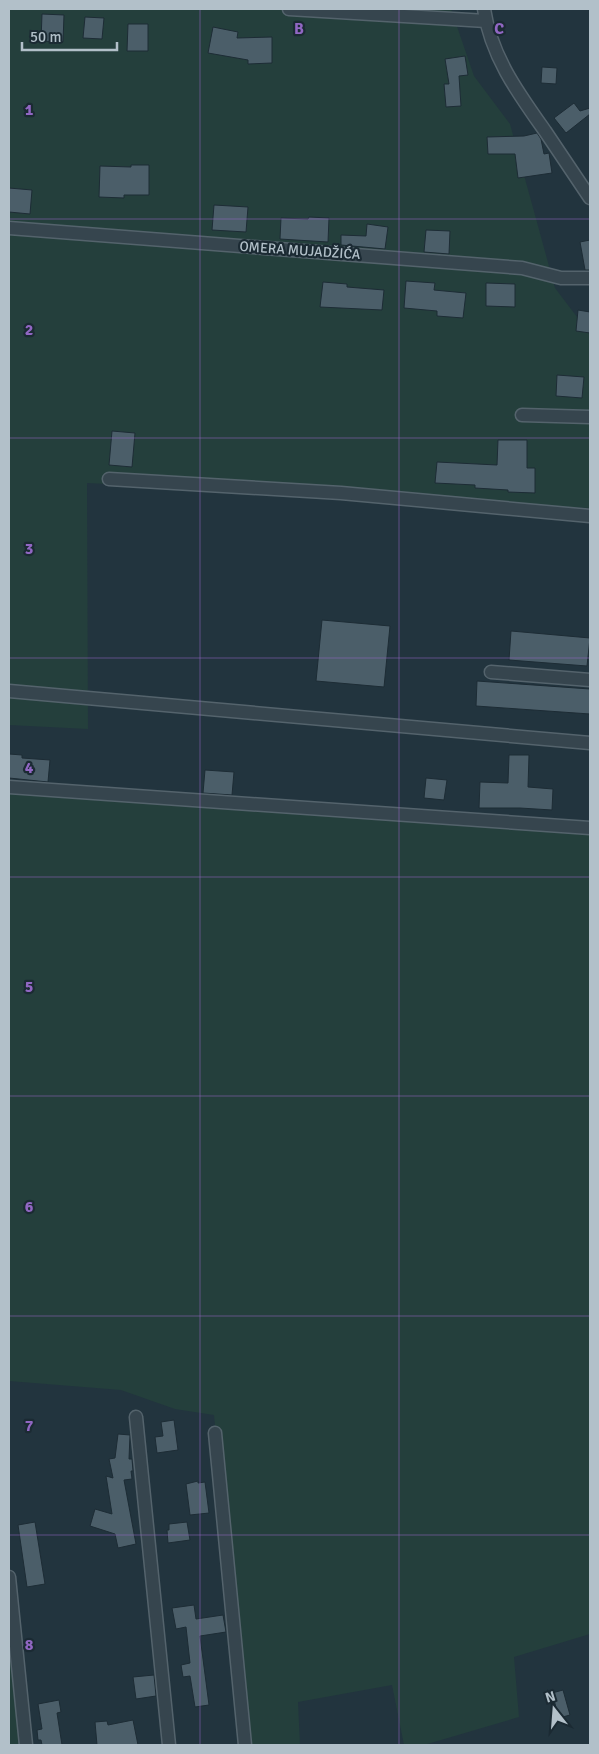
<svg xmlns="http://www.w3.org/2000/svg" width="599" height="1754" font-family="Signika,sans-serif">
  <rect width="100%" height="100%" fill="#22343e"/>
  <path fill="#243f3c" d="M9,9H451L474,76L510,124L555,288L590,334V508L87,483L88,729L9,725Z
    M9,784L590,828V1634L514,1657L519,1717L424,1745H404L392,1685L298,1702L300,1745H245L214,1415L175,1409L121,1390L9,1381Z
    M9,1577L26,1745H9Z"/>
  <path fill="#4b5e69" stroke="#1d2c35" d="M42,14L64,15L63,42L41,41Z
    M85,17L104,18L102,39L83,38Z
    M128,24H148V51H127Z
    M213,27L238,32L237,38L272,37V63L248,64V60L208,53Z
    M465,56L468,75L459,76L461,106L446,107L444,84H449L445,59Z
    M542,67L557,68L556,84L541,83Z
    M574,103L580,111L590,108V114L566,133L554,118Z
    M537,133L541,139L544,154L549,153L552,173L518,178L515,154H488L487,137L524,136Z
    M131,165H149V195H124V198L99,197L100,166L131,167Z
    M9,188L32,190L30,214L9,212Z
    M214,205L248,207L246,232L212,230Z
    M309,217L329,218L328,242L280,239L281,218L308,219Z
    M367,224L388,227L385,249L341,245V235L366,236Z
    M426,230L450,231L449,254L424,252Z
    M590,240V270H585L580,242Z
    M406,281L435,283L434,290L466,293L463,318L437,316V311L404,308Z
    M323,282L347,284V287L384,290L382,310L320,307Z
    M486,283L515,284V307L486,306Z
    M578,310L590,312V333L576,331Z
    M557,375L584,377L582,398L556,396Z
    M112,431L135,433L132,467L109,465Z
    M498,440H527V468H535V493L508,492V490L475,488V485L435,483L437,462L497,465Z
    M322,620L390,626L384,687L316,681Z
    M511,631L590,638L587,666L509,660Z
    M477,681L590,689V714L476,706Z
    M9,754L22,755V758L50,760L48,782L9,778Z
    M509,755H529L528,787L553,789L552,810L520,808H479L480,782L508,783Z
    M205,770L234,772L232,795L203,793Z
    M426,778L447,780L444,800L424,798Z
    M174,1420L178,1450L157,1453L155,1437L163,1436L161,1422Z
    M118,1434L130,1435L129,1459H132L133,1471H131L132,1479L124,1480L136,1544L118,1548L115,1534L90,1526L95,1509L112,1514L106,1476L113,1478L109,1459L115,1458Z
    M198,1481V1483L205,1482L209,1513L190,1515L186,1484Z
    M35,1522L45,1584L27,1587L18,1525Z
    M187,1522L190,1540L168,1543L167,1530H169V1524Z
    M194,1605L196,1619L223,1615L226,1632L200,1636L209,1705L195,1707L190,1676L183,1677L181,1665L190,1663L186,1627L176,1629L172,1608Z
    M154,1675L156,1696L136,1699L133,1677Z
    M563,1690L570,1715L559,1718L552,1693Z
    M59,1700L61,1712L57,1713L62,1745H42L41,1740H38L37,1730L42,1729L38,1704Z
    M133,1720L138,1745H97L95,1722L107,1721L108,1725Z"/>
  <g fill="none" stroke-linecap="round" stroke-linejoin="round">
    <defs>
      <path id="minor" d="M289,9L486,21
        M484,9C491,56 518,93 545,131C560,153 575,176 590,198
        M9,228L522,268L561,278H590
        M522,415L590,417
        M109,479L341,493L590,516
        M491,672L590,680
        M9,691L590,743
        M9,787L590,828
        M136,1417L169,1745
        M215,1433L245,1745
        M9,1577L26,1745"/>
    </defs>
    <use href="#minor" stroke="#54636c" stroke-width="15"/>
    <use href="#minor" stroke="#36454e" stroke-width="12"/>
  </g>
  <path fill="none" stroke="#9167c3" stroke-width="1" stroke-opacity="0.55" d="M200,9V1745M399,9V1745M9,219H590M9,438H590M9,658H590M9,877H590M9,1096H590M9,1316H590M9,1535H590"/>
  <g text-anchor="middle" stroke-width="4.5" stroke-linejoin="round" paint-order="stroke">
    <g font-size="14" fill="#b2c0c9" stroke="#1b2a33">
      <text transform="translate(300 250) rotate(4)" y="5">OMERA MUJADŽIĆA</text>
    </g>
  </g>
  <g font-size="16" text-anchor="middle" font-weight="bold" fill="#9167c3" stroke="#1b2a33" stroke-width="4.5" stroke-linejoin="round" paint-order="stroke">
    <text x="299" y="34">B</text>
    <text x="499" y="34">C</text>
    <text x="29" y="115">1</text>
    <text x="29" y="335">2</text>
    <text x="29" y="554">3</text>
    <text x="29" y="773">4</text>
    <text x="29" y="992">5</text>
    <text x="29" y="1212">6</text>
    <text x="29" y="1431">7</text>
    <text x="29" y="1650">8</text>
  </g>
  <rect width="599" height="1754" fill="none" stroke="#b2c0c9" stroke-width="20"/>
  <g transform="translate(554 1709) rotate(343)" stroke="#1b2a33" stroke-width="4" paint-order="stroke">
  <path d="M0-4L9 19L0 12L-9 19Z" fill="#b2c0c9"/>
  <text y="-8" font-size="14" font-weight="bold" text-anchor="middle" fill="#b2c0c9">N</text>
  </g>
  <path d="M22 42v8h95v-8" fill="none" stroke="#b2c0c9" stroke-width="2.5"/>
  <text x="30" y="42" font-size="15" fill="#b2c0c9" stroke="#1b2a33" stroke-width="4" paint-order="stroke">50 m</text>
</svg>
